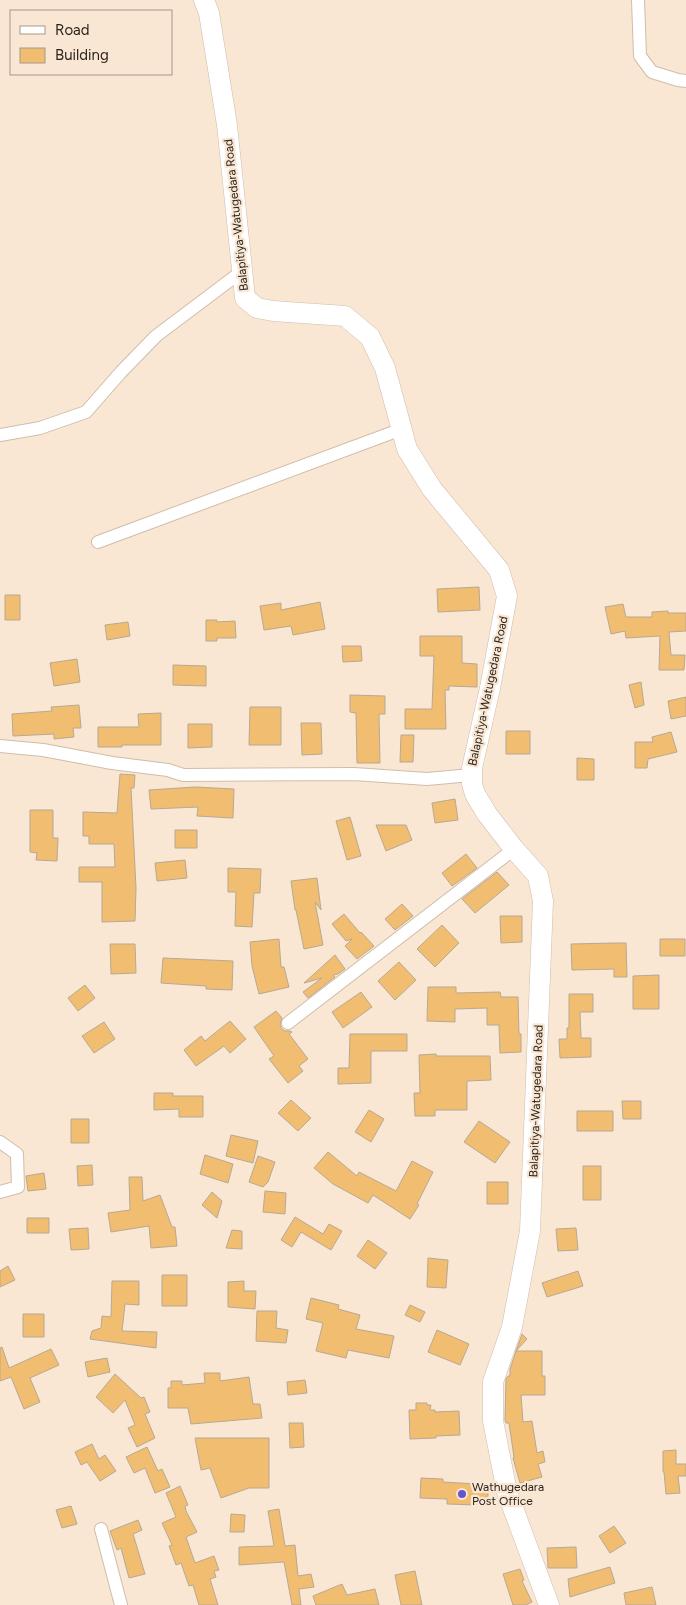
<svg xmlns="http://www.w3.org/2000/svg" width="686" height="1605" font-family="Figtree,sans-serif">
  <rect width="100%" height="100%" fill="#f9e6d3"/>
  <path fill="#f1bd70" stroke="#b7a994" d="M479,587L480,610L438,612L437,589Z
    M5,595H20V620H5Z
    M320,602L325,629L293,635L291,626L264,630L260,606L281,603V610Z
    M623,604L626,617H652V612L668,611V613H686V631L669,632L671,655H685L684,670H659L660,636L626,638L625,631L611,634L605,607Z
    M206,620H217V622L235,621L236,638H217V641H206Z
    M128,622L130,636L107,640L105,625Z
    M420,636H462V663L477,664V687L449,686V690H445L446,729H405V709H432L434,656H420Z
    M342,646H361L362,661L343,662Z
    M77,659L80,682L54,686L50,663Z
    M173,665L206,666V686L173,685Z
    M641,682L644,705L635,708L629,685Z
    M350,695L385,696V714H379L380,763H357L356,713L350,712Z
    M686,697V716L671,719L668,701Z
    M79,705L81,728H73L74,737L54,739V734L13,736L12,714L52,711L51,707Z
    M250,707H281V745H249Z
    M161,713V745H122V747H98V727H139L138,714Z
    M301,723H321L322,754L302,755Z
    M188,724H212V747L188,748Z
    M506,731H530V754H506Z
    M671,732L677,752L648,759L647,768H635V742H653L652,737Z
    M401,735H414L413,762H400Z
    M577,758L594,759V780H577Z
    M120,774L135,775L134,788H131L136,888L135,921L102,922V882H79V867H115L114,844H89V836H83V812L117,813Z
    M195,787L234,789L233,818L197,816L198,807L151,809L149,790Z
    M455,799L458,820L435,823L432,803Z
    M30,810H53V838H58L57,861L36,860L37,853L30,852Z
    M350,817L361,856L347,860L336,821Z
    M376,825H406L412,840L386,851Z
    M175,830H197V848H175Z
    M466,854L477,868L452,886L442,873Z
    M185,860L187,878L157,881L155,863Z
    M228,868L261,869L260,893H254L252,927L235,926L236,892H228Z
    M497,872L509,885L475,913L462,899Z
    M317,878L321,910L315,902L323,945L304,949L296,910H295L291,881Z
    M402,904L413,916L395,930L385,919Z
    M344,914L360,933L361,932L374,946L357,959L345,946L352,939L346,941L332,924Z
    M500,916H522V942L501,943Z
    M442,925L459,943L435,967L417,949Z
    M279,939L281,967H284L289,987L259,994L252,966L250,942Z
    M660,939H685V956H660Z
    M614,943H626L627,977H614V969L572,970L571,944Z
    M110,944H135L136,973L111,974Z
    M335,955L345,969L338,974L333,975L335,977L308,998L303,992L322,978L304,983Z
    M163,958L233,961L232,990L206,989V986L161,983Z
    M399,962L416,980L395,1000L378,981Z
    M659,975V1009H633V976Z
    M85,985L95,998L78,1011L68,998Z
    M428,987H456V993L500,992L501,997H518L519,1034H521V1052L500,1053L499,1025H487V1008L455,1009V1022L427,1021Z
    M361,992L372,1007L343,1028L332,1012Z
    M569,994H593V1012H580L581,1038H591V1057L560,1058L559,1039H567V1028H569Z
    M276,1011L282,1018L280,1024L281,1028L285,1031H290L292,1032L289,1034L308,1059L299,1066L303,1071L288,1083L269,1059L274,1056L254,1027Z
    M230,1021L246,1039L230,1053L224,1046L196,1066L184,1050L201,1036L205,1041Z
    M104,1022L115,1039L94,1053L82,1036Z
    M350,1034H407V1051H371V1083L338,1084V1068H349Z
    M436,1054V1056H490L491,1080L467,1081V1110H435V1116H415L414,1093H420L419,1055Z
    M154,1093H173V1096H203V1117H179V1109L154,1110Z
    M291,1100L311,1118L298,1131L278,1113Z
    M622,1101H641V1119H623Z
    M369,1110L384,1119L371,1142L355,1132Z
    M577,1111H613V1131H577Z
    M71,1119H89V1143H71Z
    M479,1121L510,1142L495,1163L464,1142Z
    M231,1135L258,1141L253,1163L226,1156Z
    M328,1152L357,1176L359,1172L396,1191L412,1161L433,1172L417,1204L419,1205L410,1219L373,1195L368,1203L333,1184L314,1168Z
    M205,1155L233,1164L228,1183L200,1174Z
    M258,1156L275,1162L268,1182L263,1187L249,1182Z
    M92,1165L93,1185L78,1186L77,1166Z
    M583,1166H601V1200H583Z
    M44,1173L46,1189L28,1191L26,1176Z
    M129,1177H142L143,1201L160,1195L172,1227H175L177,1246L151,1248L149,1226L111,1232L108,1213L130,1210Z
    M487,1182H508V1204H487Z
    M265,1191L286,1193L285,1214L263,1212Z
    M212,1192L222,1201L217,1218L202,1205Z
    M295,1217L323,1234L329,1224L342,1231L331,1250L301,1232L292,1247L281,1240Z
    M27,1218H49V1233H27Z
    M88,1228L89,1249L71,1250L69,1229Z
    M576,1228L578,1250L558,1251L556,1229Z
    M232,1230L242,1231V1249L226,1248Z
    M368,1240L387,1253L375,1269L357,1256Z
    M428,1258L448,1260L446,1288L427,1287Z
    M8,1266L15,1280L0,1287V1271Z
    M578,1271L583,1286L547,1297L542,1283Z
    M162,1275H187V1306H162Z
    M112,1281H139V1305L125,1304L122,1331L157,1332L156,1348L90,1339L92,1331L101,1328L102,1316L111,1317Z
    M244,1281V1291H256L255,1309L228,1307V1282Z
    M311,1298L339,1305L338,1309L360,1315L356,1329L394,1336L389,1358L348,1350L346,1358L316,1351L323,1323L306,1319Z
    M410,1305L425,1312L420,1322L405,1315Z
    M257,1311H277L276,1328L288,1330L286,1343L256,1341Z
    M23,1314H44V1337H23Z
    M437,1330L469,1344L460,1365L428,1352Z
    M522,1334L527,1339L516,1351Z
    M2,1347L9,1368L51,1349L59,1365L30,1378L40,1402L24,1409L11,1377L0,1381V1348Z
    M516,1351H542V1376H545V1395H521L523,1422L532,1421L537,1453L543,1451L545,1462L538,1464L542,1477L520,1483L513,1458L514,1457L509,1423H506L505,1420L506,1379L508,1376H510V1369Z
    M107,1358L110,1372L88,1377L85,1362Z
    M204,1373H220V1381L249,1377L253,1404H260L262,1418L191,1424L188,1408H168V1388H171V1381H182V1385L205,1383Z
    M115,1374L141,1398L144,1397L150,1412L145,1414L155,1438L137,1447L128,1428L135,1425L125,1400L113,1413L96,1397Z
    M305,1380L307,1393L288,1395L287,1382Z
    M416,1403H427V1405H431L430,1410H435V1412L459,1411L460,1435L436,1436V1438L410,1439L409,1410H416Z
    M289,1423H303L304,1447L290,1448Z
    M195,1438H269V1488H249L221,1498L210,1468L201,1470Z
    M92,1444L99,1459L105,1455L116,1471L100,1481L87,1462L81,1465L75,1452Z
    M147,1447L158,1471L162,1469L170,1487L155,1493L145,1468L134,1473L126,1457Z
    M676,1450V1464H686V1476H678L680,1493L666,1494L664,1472H663V1451Z
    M421,1478L443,1479V1482L477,1484V1487L488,1488V1499L476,1498V1505L447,1504V1499L420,1498Z
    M180,1486L188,1505L185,1506L186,1511L197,1532L186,1537L195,1563L214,1556L219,1570L214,1571L216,1577L210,1579L218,1605H199L193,1585L189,1586L181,1563L176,1565L169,1546L172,1545L162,1523L176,1517L166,1493Z
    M71,1506L77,1524L62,1528L56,1510Z
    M279,1509L285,1546L295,1545L298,1576L311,1574L314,1587L299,1589L301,1605H292L284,1562L239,1565V1547L274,1546L268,1511Z
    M231,1514L245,1515L244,1532H230Z
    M138,1520L142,1530L133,1534L145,1574L129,1578L121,1548L117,1550L110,1531Z
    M614,1526L626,1543L610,1553L599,1536Z
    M576,1547L577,1568H548L547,1548Z
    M610,1567L615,1583L570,1597L568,1579Z
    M520,1569L524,1580L522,1581L532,1602L526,1605H513L503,1574Z
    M415,1571L422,1605H401L395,1575Z
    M342,1584L347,1595L375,1589L379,1605H316L313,1596Z
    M652,1587L656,1605H626L624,1593Z"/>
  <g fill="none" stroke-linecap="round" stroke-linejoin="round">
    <defs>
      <path id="street" d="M638,0L640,56L652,72L678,80L686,81
        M0,435L40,428L86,412L121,372L156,336L241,272
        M98,542L402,429
        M0,746L43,750L112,763L168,770L183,775L354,774L427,779L471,775
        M288,1023L514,849
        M0,1142L17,1154L18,1187L0,1192
        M101,1529L121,1605"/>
      <path id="primary" d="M204,0L209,13L227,125L245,298L257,308L273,311L345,316L370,337L385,368L407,449L432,489L499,570L507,596L490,688L472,768V784L475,794L487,814L514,849L538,876L543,901L530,1231L512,1327L493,1382V1421L507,1492L549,1605"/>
    </defs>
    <use href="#street" stroke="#d0bdaa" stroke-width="14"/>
    <use href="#primary" stroke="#d0bdaa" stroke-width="21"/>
    <use href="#street" stroke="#fff" stroke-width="12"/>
    <use href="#primary" stroke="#fff" stroke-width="20"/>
  </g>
  <circle fill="#6454cd" stroke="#f9e6d3" stroke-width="2" cx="462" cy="1494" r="5"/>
  <g text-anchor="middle" stroke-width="4.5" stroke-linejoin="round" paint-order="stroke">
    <g font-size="12" fill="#2b241d" stroke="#f9e6d3">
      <text transform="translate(236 215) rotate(-96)" y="4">Balapitiya-Watugedara Road</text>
      <text transform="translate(488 691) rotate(-78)" y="4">Balapitiya-Watugedara Road</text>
      <text transform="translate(536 1101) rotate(-88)" y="4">Balapitiya-Watugedara Road</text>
    </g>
    <g font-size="12" fill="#2b241d" stroke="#f9e6d3" text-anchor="start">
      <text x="472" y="1491">Wathugedara<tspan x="472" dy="14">Post Office</tspan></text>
    </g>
  </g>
  <rect x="10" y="10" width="162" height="65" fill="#f9e6d3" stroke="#a7988a"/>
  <rect x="20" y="26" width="25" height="8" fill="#ffffff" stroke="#a7988a"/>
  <text x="55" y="35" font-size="15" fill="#2b241d">Road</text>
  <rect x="20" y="48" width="25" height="15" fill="#f1bd70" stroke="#a7988a"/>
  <text x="55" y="60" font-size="15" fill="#2b241d">Building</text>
</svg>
